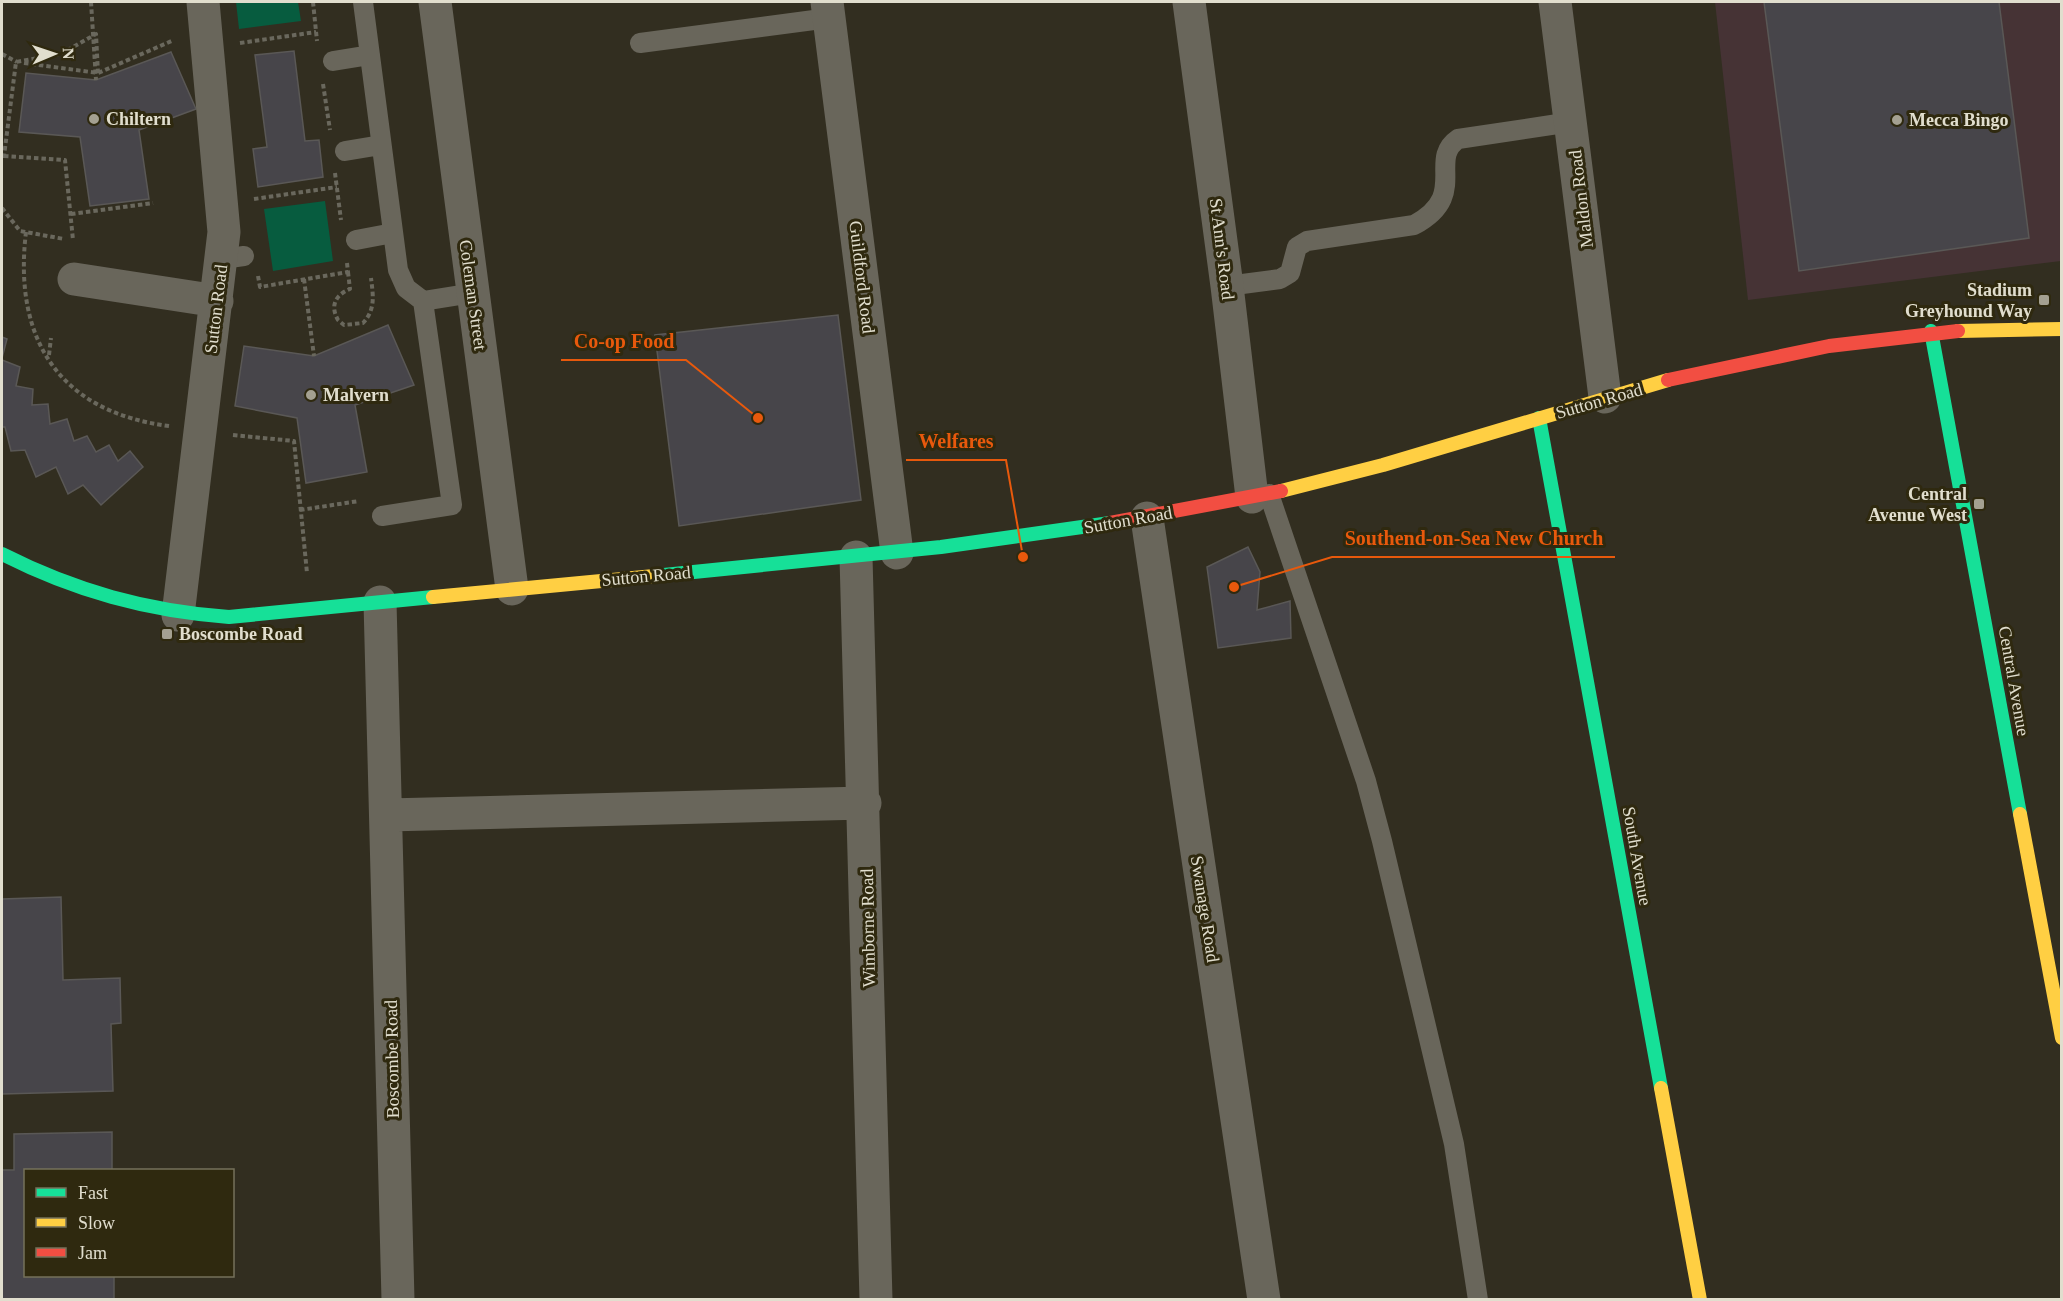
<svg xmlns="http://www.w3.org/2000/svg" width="2063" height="1301" font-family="'Times New Roman',serif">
  <rect width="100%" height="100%" fill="#322e20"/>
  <path fill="#463335" d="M1715,2H2061V261L1748,300Z"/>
  <path fill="#075c3f" d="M236,2H298L301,21L239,29Z
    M325,201L333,261L273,271L264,209Z"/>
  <path fill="#47454a" stroke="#5a5856" stroke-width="1.5" d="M1764,2H1999L2029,238L1799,271Z
    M294,51L305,141L319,140L323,177L258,187L253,149L267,147L255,55Z
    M171,52L196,109L139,130L149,199L90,206L80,137L19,132L26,73L96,80Z
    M838,315L861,500L679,526L655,335Z
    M388,325L414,385L355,405L367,472L306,483L297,418L235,406L244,346L314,356Z
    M2,337L7,339L2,358Z
    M2,360L20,367L16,386L33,389L32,405L48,404L50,424L67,419L74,441L87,436L96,452L109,445L118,461L130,451L143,467L101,505L83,485L68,494L56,467L36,477L25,450L11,451L5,427H2Z
    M1248,547L1260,572L1257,610L1290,601L1291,638L1218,648L1207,567Z
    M61,897L63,980L120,978L121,1023L111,1024L113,1091L2,1094V899Z
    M112,1132V1170H26V1276H114V1300H2V1170H14V1134Z"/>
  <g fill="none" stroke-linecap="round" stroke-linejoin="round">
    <path stroke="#6a685d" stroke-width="4" stroke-dasharray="4.5 3" stroke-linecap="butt" d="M91,2L96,80
      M313,2L317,41
      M240,43L316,32
      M2,54L17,62
      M24,63L98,73L174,40
      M323,84L330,130
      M2,156H4L16,62L61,54L96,34L98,73
      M4,156L65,160L73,240
      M335,173L341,220
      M254,199L337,187
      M2,208L20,231L64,239
      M71,214L153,203
      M26,232C13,339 59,412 169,426
      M348,272L350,289C335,295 330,306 338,320L344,325L363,323C376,309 373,295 371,278
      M258,276L260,287L348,272L347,263
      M304,279L314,356
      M49,355L51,338
      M233,435L294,441L307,573
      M300,510L359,501"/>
    <path stroke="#69665b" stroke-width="20" d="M363,2L398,270L406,288L423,301L473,293
      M640,43L829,18
      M333,61L370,55
      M345,151L381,145
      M356,240L393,233
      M222,259L244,256
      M1227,286L1280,279L1290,273L1297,247L1307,241L1414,225C1470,195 1427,160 1458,139L1571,122
      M1269,494L1366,781L1382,841L1454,1144L1478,1300
      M382,516L452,505L423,301"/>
    <path stroke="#69665b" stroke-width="33" d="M435,2L512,589
      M827,2L897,553
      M1189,2L1227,286L1252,497
      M1555,2L1605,397
      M74,279L217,301
      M1147,518L1264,1300
      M856,557L876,1300
      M380,602L398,1300
      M178,615L224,232L203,2
      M387,815L865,803"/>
    <path stroke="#16e098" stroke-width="14" d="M1931,331L2020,814
      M1539,418L1661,1088
      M2,554C75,591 147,611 229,617L433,597
      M654,576L941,547L1110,523"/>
    <path stroke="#ffcf43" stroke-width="14" d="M1958,331L2062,329
      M1281,491L1383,465L1668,380
      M433,597L654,576
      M2020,814L2062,1038
      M1661,1088L1700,1300"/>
    <path stroke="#f24e42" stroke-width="14" d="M1668,380L1829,346L1958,331
      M1110,523L1281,491"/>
  </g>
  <g fill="#a4a091" stroke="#2f290f" stroke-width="2">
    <circle cx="94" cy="119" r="6"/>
    <circle cx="1897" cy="120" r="6"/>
    <rect x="2038" y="294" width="12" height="12" rx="3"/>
    <circle cx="311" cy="395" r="6"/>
    <rect x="1973" y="498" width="12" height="12" rx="3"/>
    <rect x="161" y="628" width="12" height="12" rx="3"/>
  </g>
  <g text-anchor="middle" stroke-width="6" stroke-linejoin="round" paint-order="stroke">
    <g font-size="18" font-weight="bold" fill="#e1dece" stroke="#2f290f" text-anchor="start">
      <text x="106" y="125">Chiltern</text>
      <text x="1909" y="126">Mecca Bingo</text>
      <text x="2032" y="296" text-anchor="end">Stadium<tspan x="2032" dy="21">Greyhound Way</tspan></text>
      <text x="323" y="401">Malvern</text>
      <text x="1967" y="500" text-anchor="end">Central<tspan x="1967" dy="21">Avenue West</tspan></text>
      <text x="179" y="640">Boscombe Road</text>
    </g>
    <g font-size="18" fill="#e1dece" stroke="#2f290f">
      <text transform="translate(1581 199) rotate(-97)" y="6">Maldon Road</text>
      <text transform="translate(1222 249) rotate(83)" y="6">St Ann's Road</text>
      <text transform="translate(862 277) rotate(83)" y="6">Guildford Road</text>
      <text transform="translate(473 295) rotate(82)" y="6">Coleman Street</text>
      <text transform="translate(216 309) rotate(-83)" y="6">Sutton Road</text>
      <text transform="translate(1599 401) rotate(-16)" y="6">Sutton Road</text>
      <text transform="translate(1128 520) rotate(-10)" y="6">Sutton Road</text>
      <text transform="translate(646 576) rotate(-5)" y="6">Sutton Road</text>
      <text transform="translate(2014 681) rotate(80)" y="6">Central Avenue</text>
      <text transform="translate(1637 856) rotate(80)" y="6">South Avenue</text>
      <text transform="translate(1205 909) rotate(81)" y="6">Swanage Road</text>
      <text transform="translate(868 928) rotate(-91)" y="6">Wimborne Road</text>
      <text transform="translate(392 1059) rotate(-91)" y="6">Boscombe Road</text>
    </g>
  </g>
  <path fill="none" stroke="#e8590c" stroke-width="2" d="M758 418L686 360H561M1023 557L1006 460H906M1234 587L1332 557H1615"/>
  <g fill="#e8590c" stroke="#2f290f" stroke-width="2">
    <circle cx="758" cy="418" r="6"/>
    <circle cx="1023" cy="557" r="6"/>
    <circle cx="1234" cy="587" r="6"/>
  </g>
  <g font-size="20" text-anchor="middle" font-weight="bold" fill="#e8590c" stroke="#2f290f" stroke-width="6" stroke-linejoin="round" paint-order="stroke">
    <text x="624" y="348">Co-op Food</text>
    <text x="956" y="448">Welfares</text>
    <text x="1474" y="545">Southend-on-Sea New Church</text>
  </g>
  <rect width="2063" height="1301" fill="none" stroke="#e1dece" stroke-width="6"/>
  <rect x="24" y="1169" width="210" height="108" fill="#2f290f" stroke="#76715b" stroke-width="1.5"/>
  <rect x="36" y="1188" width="30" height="9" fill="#16e098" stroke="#76715b" stroke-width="1.5"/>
  <text x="78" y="1199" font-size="18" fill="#e1dece">Fast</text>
  <rect x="36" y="1218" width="30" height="9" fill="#ffcf43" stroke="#76715b" stroke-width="1.5"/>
  <text x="78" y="1229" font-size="18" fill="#e1dece">Slow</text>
  <rect x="36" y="1248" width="30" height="9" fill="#f24e42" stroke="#76715b" stroke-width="1.5"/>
  <text x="78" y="1259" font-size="18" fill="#e1dece">Jam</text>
  <g transform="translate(54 54) rotate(88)" stroke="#2f290f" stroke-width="4.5" paint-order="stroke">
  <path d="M0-4.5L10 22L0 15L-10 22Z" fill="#e1dece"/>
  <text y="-9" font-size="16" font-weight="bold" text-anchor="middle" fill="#e1dece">N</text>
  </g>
</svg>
